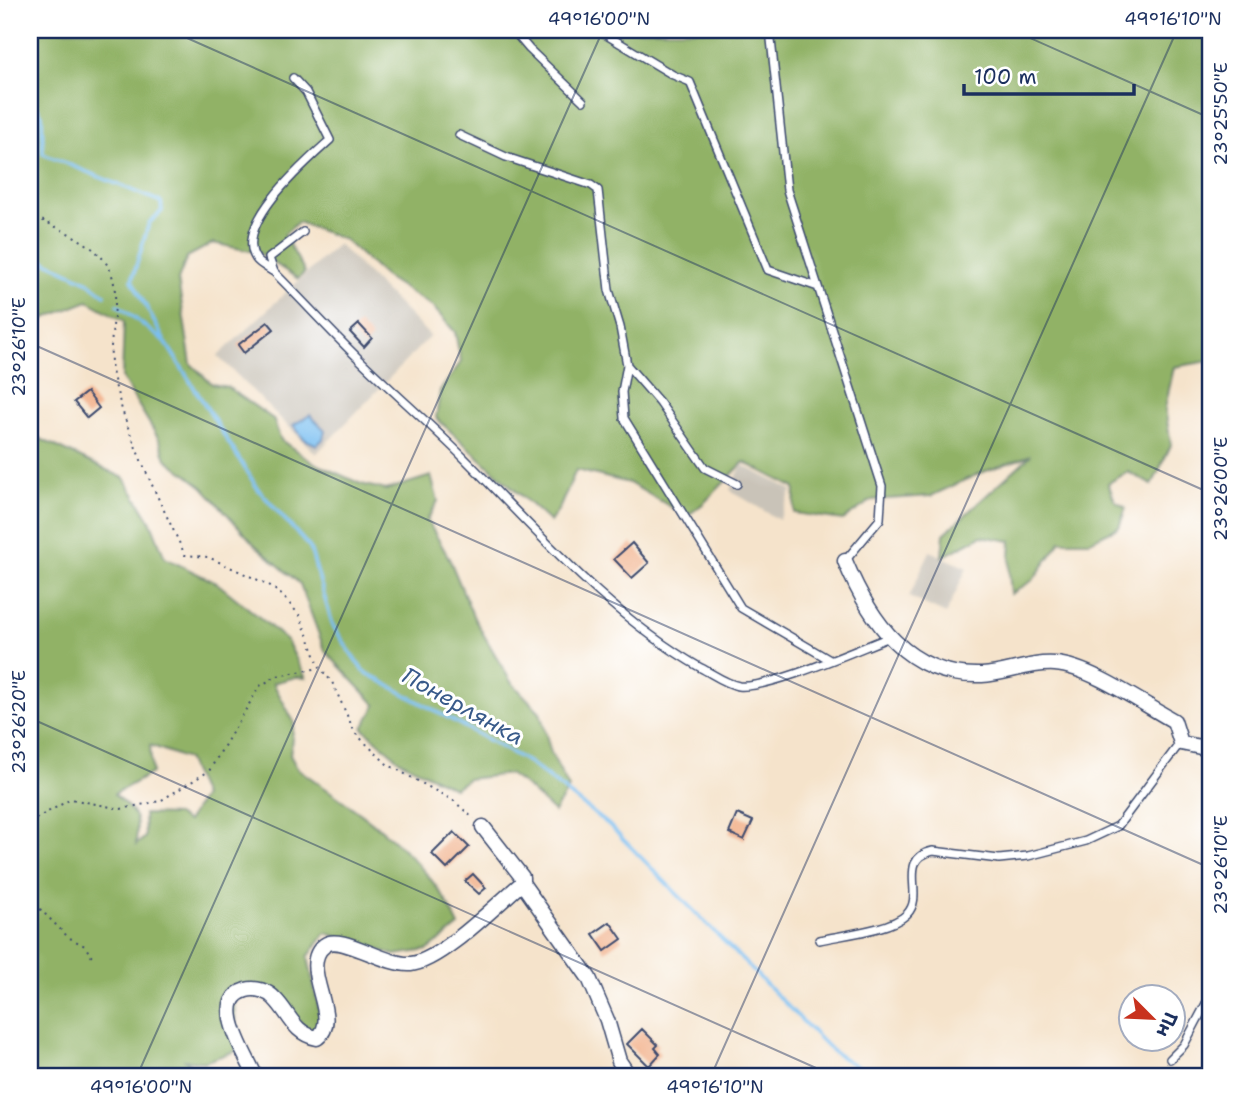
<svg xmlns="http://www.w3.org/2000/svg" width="1240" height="1106" font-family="'Shantell Sans',sans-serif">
  <rect width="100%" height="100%" fill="#fff"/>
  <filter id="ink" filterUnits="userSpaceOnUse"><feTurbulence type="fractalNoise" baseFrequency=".0143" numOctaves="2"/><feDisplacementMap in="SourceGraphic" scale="14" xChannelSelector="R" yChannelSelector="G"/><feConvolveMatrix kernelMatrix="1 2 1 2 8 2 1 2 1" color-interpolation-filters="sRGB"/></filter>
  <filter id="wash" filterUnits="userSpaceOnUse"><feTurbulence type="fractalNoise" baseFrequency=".00686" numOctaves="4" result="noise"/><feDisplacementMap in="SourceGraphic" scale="28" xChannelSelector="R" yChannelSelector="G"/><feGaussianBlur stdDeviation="1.57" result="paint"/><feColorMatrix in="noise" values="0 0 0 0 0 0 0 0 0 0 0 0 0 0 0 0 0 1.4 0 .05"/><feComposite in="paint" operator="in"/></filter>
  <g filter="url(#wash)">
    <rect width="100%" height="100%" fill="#f5e3cb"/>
    <path fill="#c9c3b8" d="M338,244L430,336L316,454L218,356Z
      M742,465L792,490L779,520L730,490Z
      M930,551L967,568L946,614L909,597Z"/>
    <path fill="#91b266" stroke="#567062" stroke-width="2" fill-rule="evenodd" d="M30,30H1210V361L1174,367L1165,408L1171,445L1152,485L1128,472L1108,483L1115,501L1126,508L1119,527L1090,541H1061L1033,580L1011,594L1009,573L1011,541L981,536L942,557L944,534L1031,455L978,474L931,496L872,500L843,520L794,513L795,488L744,462L704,503L687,516L629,483L576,470L560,507L550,522L436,418L440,391L461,362L455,332L433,307L384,276L345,240L298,222L284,235L305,272L298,279L259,253L213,243L187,257L178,280L191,364L212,384L227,387L273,419L281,440L312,462L361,484L386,490L431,476L438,501L427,520L449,558L474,618L511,682L540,712L551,753L569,788L554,812L526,786L509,774L468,779L454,788L400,761L363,728L376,705L325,651L300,584L254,544L203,487L166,459L160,441L122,378L124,321L88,301L45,318L30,335Z
      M30,434L124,478L150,520L165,558L217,583L259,617L287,641L306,678L296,677L273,683L294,722L290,755L297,768C358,812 428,854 459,926L428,950L395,955L326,933L308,957L321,1020L319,1030L308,1032L275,990L233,993L238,1050L204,1062L185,1060L204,1076H30ZM150,745L187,759L203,796L187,822L176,815L144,814L145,837L136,845C138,814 138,816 114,794L152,773Z"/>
    <path fill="#7abff1" stroke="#4a77a8" stroke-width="2" d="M310,415L325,430L323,439L317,445L304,439L293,425Z"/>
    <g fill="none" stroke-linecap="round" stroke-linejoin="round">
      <path stroke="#7abff1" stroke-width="3.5" d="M30,96L42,115L43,154L161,202L162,211L149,223L132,280L164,340
        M30,254L87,281L105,295
        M118,305L166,343L258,489L310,548L333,626L363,671L528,762L609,825L832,1051L872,1076"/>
    </g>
    <g id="blocks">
      <path fill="#f1ad85" d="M268,322L274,329L244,353L238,345Z
        M359,324L372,338L364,347L350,332Z
        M87,392L99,408L87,418L74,402Z
        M632,543L649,563L632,578L614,559Z
        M737,814L753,821L744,840L729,833Z
        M454,832L469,847L447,869L432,854Z
        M473,874L486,888L479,894L465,881Z
        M610,922L622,939L605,951L593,934Z
        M642,1029L658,1045L655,1048L660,1054L649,1066L627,1044Z"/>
    </g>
  </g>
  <g filter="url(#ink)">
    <use href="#blocks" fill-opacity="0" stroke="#3c4a6e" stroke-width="2"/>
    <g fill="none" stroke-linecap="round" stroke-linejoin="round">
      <defs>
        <path id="service" d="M513,30L529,49L583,101
          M598,30L673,75L690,82L768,270L818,287
          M770,30L787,190L882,486L880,519L845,561
          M459,135L506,157L591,185L598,190L609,290L620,327L627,365L622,392L624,418L741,608L830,660
          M303,232L269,258L274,272C303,301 330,331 359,359C394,393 430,424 464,458C538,532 608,615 701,668C713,674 726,684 739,686C770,689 858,649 890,637
          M274,272C268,268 259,264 256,259C233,224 307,161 330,140L306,92L293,78
          M627,365L660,403L705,468L737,484
          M819,940C842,935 891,930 907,914C926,895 896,859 933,851L999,859L1028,856L1086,841L1118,826L1180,743
          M1170,1059L1184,1045L1210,996"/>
        <path id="minor" d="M845,561C870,621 908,678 982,675C1006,674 1030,662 1055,664C1089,666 1143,704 1174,721L1181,743L1210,749
          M483,827L522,877V883L589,978L607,1020L619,1061L629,1076
          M255,1076C248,1057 209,1001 246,990C256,987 268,991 275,999C290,1014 293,1033 317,1038C344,1018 296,966 325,945C340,933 385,966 411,964C441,961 497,904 522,883"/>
      </defs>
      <use href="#service" stroke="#3c4a6e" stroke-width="10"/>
      <use href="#minor" stroke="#3c4a6e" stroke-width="17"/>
      <path stroke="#3c4a6e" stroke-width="2" stroke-dasharray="2 5" stroke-linecap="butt" d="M30,214C55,228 95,241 109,268C124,298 106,338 112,370C124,434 158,496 185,555L208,557L269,585L283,596L300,616L320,668L332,682L355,733L387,764L454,801L474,819
        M30,822L71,799L121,809L160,801L209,771L260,686L277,676L319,668
        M30,899L68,937L85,946L93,959"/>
      <use href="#service" stroke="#fff" stroke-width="7"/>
      <use href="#minor" stroke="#fff" stroke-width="14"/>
    </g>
  </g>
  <path fill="none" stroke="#1b2f5e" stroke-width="2" stroke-opacity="0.45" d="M169,30L1210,493M1012,30L1210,118M30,343L1210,868M30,718L834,1076M137,1076L603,30M711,1076L1177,30"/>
  <g text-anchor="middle" stroke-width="6" stroke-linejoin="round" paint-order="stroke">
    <g font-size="23" font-style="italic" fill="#385a8a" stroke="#fff">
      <text transform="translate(463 706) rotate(29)" y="8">Понерлянка</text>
    </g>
  </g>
  <rect width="1240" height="1106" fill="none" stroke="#fff" stroke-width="77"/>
  <g transform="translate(1152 1018) rotate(114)"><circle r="33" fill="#ffffff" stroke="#a4acbf" stroke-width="2"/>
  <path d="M0-5L12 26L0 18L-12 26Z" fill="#c8321e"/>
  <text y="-10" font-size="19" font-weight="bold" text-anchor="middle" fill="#1b2f5e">Пн</text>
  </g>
  <path d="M964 84v10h170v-10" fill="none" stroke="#1b2f5e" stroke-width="3.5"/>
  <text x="974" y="84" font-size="21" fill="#1b2f5e" stroke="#ffffff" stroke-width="5" paint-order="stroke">100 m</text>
  <rect x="38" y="38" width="1164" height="1030" fill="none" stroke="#1b2f5e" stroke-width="2.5"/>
  <g font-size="18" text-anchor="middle" fill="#1b2f5e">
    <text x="599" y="25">49°16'00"N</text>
    <text x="1173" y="25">49°16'10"N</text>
    <text transform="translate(1221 114) rotate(-90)" y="6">23°25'50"E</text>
    <text transform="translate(19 347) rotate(-90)" y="6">23°26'10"E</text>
    <text transform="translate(1221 489) rotate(-90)" y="6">23°26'00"E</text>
    <text transform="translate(19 722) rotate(-90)" y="6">23°26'20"E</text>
    <text transform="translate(1221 865) rotate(-90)" y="6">23°26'10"E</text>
    <text x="141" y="1093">49°16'00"N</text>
    <text x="715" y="1093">49°16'10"N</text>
  </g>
</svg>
